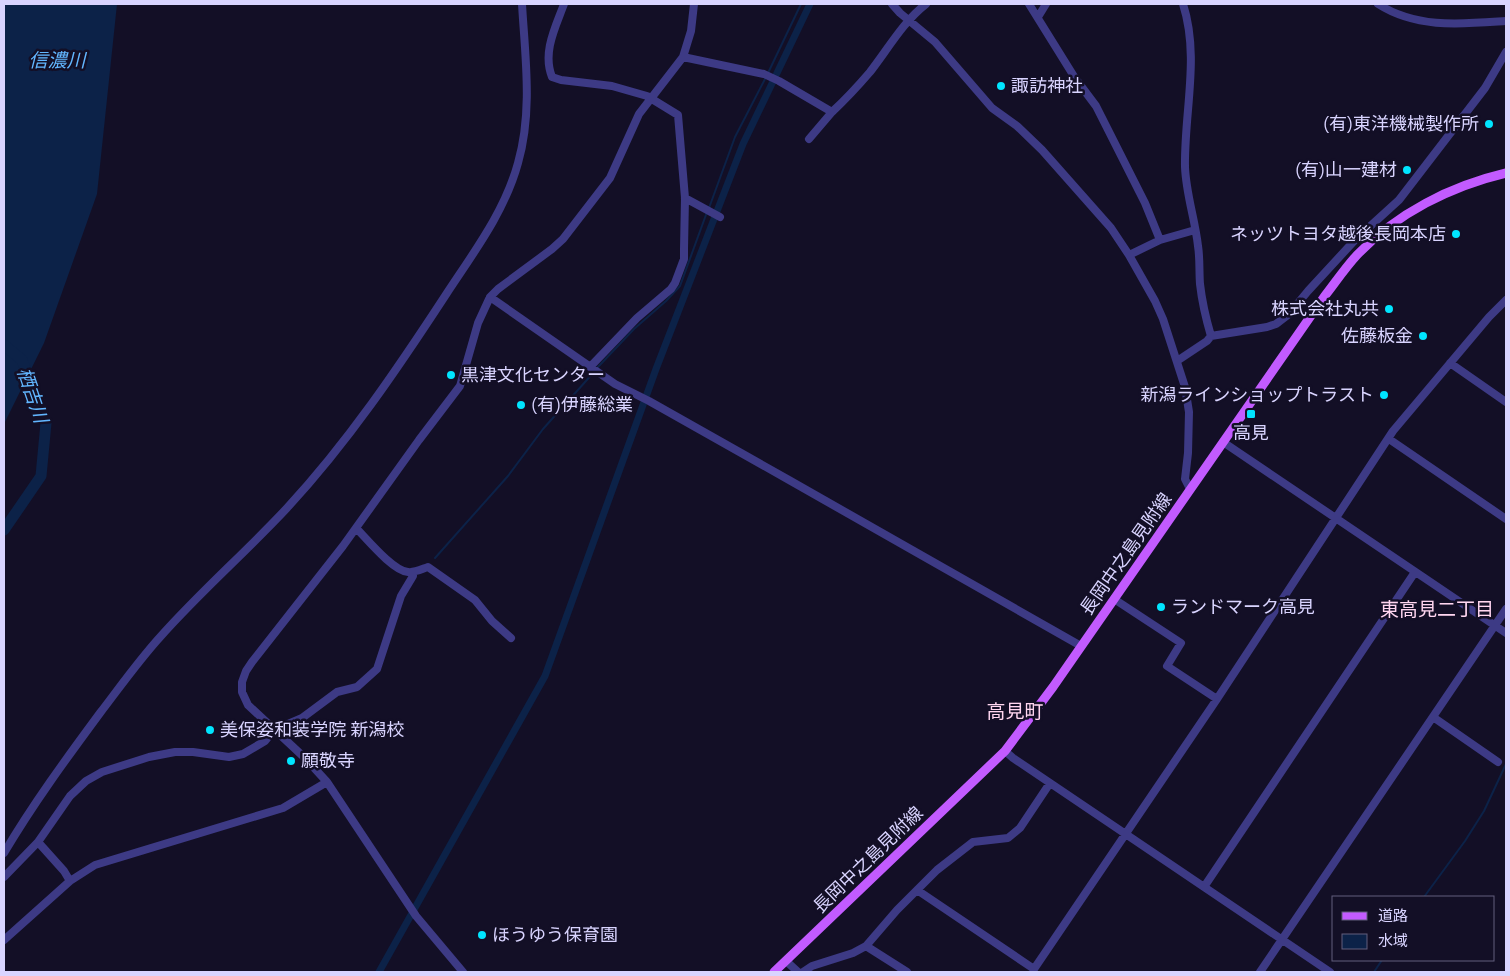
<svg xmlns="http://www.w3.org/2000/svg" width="1510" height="976" font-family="'IBM Plex Sans','Noto Sans JP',sans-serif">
  <rect width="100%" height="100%" fill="#130f26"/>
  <path fill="#0c2248" d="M4,4H117L97,194L44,343L4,424Z"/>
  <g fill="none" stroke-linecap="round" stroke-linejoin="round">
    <path stroke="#0c2248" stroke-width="2" d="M768,73L801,4
      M709,208L735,137L766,77
      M597,368L634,329L666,301L680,286L707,212
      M435,558L508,476L543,429L594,372
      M1424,897L1465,841L1484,811L1506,764
      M1374,972L1382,960"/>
    <path stroke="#0c2248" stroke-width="7" d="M379,972L545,676L656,369L743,144L810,4"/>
    <path stroke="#0c2248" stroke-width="11" d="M4,345L22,360L46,423L41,476L4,530"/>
    <path stroke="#3d3a85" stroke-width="8" d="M564,4C556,26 542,52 552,77L561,80L612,86L647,96L678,115L685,198L684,249V259L675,283L671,289L637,318L590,367
      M892,4L900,13L935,42L992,108L1017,126L1042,150L1111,228L1129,255L1155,301L1163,319L1185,387L1189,412L1188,453L1185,479L1190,489
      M1029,4L1075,78L1096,106L1145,203L1160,240
      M1183,4C1200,57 1184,112 1185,167C1186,194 1195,219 1198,246C1200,258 1199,271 1200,284C1202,302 1206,319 1211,336
      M1378,4C1417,29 1462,24 1506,21
      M1038,17L1046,4
      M683,57L764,74L779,81L832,112C846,99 858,86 870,72C888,49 903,22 926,4
      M809,139L832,112
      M685,198L720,217
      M1129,255L1160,240L1195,230
      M490,297L615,384L649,401L789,480L1081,646
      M1177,361L1207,341L1211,336L1267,327L1276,324L1289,314L1308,291L1355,240L1399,200L1485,88L1506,52
      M1450,363L1506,402
      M1389,439L1506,519
      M1223,442L1506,633
      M356,528C367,539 393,571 408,572C414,573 422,569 428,567L475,600L492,621L511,638
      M1114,599L1181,643L1167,666L1217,699
      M1433,717L1498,762
      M1005,751L1013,758L1330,972
      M38,842L64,871L70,881
      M4,853C33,804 66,759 100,713C120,687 139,660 161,636C201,591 246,552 287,508C348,442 398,368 447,293C474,252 505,211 518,163C533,111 525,56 522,4
      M4,877L38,842L70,796L86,781L102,772L149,757L175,752H193L229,757L243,754L265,741L274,730L302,718L337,692L357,687L377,669L401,596L413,576V572
      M1204,887L1415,572
      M917,890L1034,969
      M4,940L70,881L95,865L283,808L327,782
      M866,946L907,972
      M786,961L798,972
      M463,972L416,916L327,782L306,759L248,705L242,692V682L246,671L252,662L343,546L419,440L460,386L478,323L490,297L498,289L552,249L563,239L610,178L639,114L683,57L691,31L694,4
      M803,972L812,966L853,953L866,946L897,910L937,870L973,842L1008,838L1020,828L1050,783
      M1032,972L1217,699L1393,431L1489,317L1506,300
      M1260,972L1506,609"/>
    <path stroke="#c25bff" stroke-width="9" d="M774,972L1005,751L1053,687L1324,297C1335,283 1345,268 1357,255C1397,213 1451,186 1506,173"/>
  </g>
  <g fill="#00e5ff" stroke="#130f26" stroke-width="2">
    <circle cx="1001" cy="86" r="5"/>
    <circle cx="1489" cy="124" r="5"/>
    <circle cx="1407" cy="170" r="5"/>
    <circle cx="1456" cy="234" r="5"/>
    <circle cx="1389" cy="309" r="5"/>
    <circle cx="1423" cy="336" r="5"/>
    <circle cx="451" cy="375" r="5"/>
    <circle cx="1384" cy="395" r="5"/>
    <circle cx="521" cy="405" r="5"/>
    <rect x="1246" y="409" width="10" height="10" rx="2.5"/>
    <circle cx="1161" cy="607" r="5"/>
    <circle cx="210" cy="730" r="5"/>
    <circle cx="291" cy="761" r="5"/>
    <circle cx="482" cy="935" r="5"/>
  </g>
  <g text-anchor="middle" stroke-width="5" stroke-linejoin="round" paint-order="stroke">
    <g font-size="18" fill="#d9d4ff" stroke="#130f26" text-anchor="start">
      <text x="1011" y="92">諏訪神社</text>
      <text x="1479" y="130" text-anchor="end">(有)東洋機械製作所</text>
      <text x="1397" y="176" text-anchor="end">(有)山一建材</text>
      <text x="1446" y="240" text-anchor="end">ネッツトヨタ越後長岡本店</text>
      <text x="1379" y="315" text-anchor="end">株式会社丸共</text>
      <text x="1413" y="342" text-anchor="end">佐藤板金</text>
      <text x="461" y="381">黒津文化センター</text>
      <text x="1374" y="401" text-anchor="end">新潟ラインショップトラスト</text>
      <text x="531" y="411">(有)伊藤総業</text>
      <text x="1251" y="439" text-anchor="middle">高見</text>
      <text x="1171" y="613">ランドマーク高見</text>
      <text x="220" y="736">美保姿和装学院 新潟校</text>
      <text x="301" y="767">願敬寺</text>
      <text x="492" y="941">ほうゆう保育園</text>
    </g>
    <g font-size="18" fill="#d9d4ff" stroke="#130f26">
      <text transform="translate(1126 554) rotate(-55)" y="6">長岡中之島見附線</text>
      <text transform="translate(868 860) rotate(-44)" y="6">長岡中之島見附線</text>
    </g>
    <g font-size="19" font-style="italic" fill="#62b6ff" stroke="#130f26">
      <text x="57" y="67">信濃川</text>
      <text transform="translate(33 395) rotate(71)" y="7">栖吉川</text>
    </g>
    <g font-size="19" fill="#ffd6f0" stroke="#130f26">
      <text x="1437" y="616">東高見二丁目</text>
      <text x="1015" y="718">高見町</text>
    </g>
  </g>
  <rect width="1510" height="976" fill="none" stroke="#d9d4ff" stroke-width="10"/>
  <rect x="1332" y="896" width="162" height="65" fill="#130f26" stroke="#625e7d"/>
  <rect x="1342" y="912" width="25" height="8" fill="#c25bff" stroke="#625e7d"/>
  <text x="1378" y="921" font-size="15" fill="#d9d4ff">道路</text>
  <rect x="1342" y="934" width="25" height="15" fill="#0c2248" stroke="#625e7d"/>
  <text x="1378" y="946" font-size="15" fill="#d9d4ff">水域</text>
</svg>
